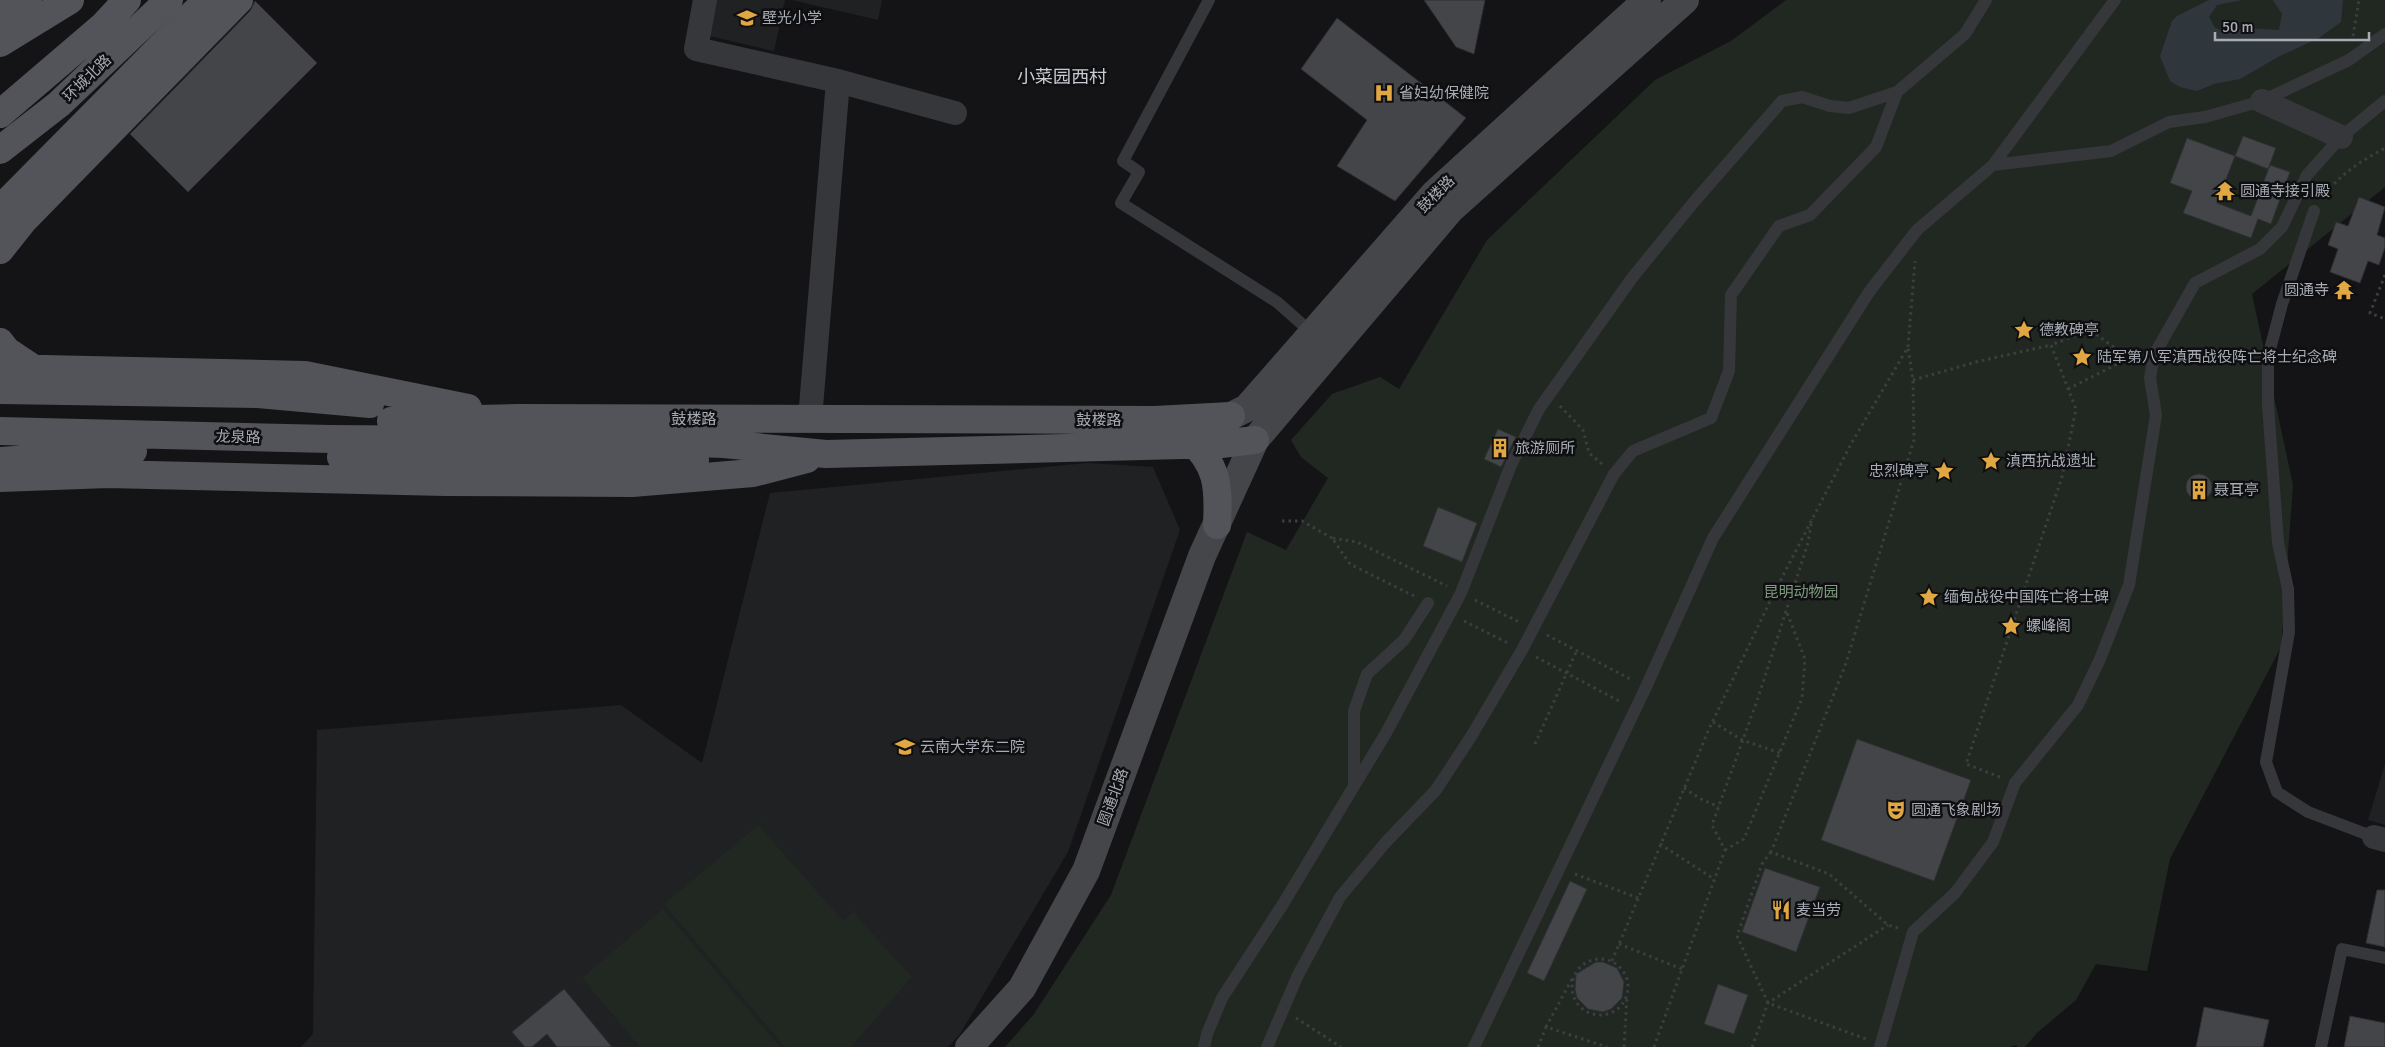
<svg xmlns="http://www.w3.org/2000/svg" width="2385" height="1047" font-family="Signika,'Noto Sans SC',sans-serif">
  <rect width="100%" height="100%" fill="#141416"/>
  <path fill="#202123" d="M717,0H785L774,51L709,36Z
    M792,0H882L878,20Z
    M1087,463L1153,467L1180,530L1068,852L960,1034L948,1047H301L313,1034L317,730L621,705L702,763L770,493Z
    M2385,764V825L2368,820Z"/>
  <path fill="#212822" d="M1786,0H2385V187L2252,294L2293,485L2281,647L2170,859L2147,971L2096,964L2076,1000L2037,1033L2025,1047H2017V1045L2009,1047H1005L1034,1014L1111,895L1247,532L1286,550L1328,478L1301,457L1291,440L1332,394L1380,377L1399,389L1487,240L1655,80L1731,41Z
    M774,812L759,826L843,921L858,908L854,913L912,977L851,1047H785L664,904Z
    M663,909L780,1047H640L582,978Z"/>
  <path fill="#2f373d" d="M2209,0H2242L2217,5L2209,17L2215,28L2228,33L2243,28L2279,30L2282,14L2273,0H2343L2341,22L2319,38L2278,57L2240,79L2214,84L2197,91L2180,87L2170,81L2160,56L2172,21L2177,16Z"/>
  <path fill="#434549" stroke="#2f2f32" d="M1424,0H1485L1474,54L1456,47Z
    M255,1L317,63L188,192L130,134L250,11Z
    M1337,18L1466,118L1395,201L1337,166L1367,120L1301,69Z
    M2243,136L2276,148L2268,169L2235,156Z
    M2187,138L2235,156L2217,203L2251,216L2270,165L2290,172L2271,224L2258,219L2251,238L2183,213L2192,191L2170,183Z
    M2359,197L2385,207L2377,235L2385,238V247L2379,265L2368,261L2360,283L2330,272L2338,249L2328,245L2336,222L2348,226Z
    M1498,429L1516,437L1501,467L1484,459Z
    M2186 487a13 13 0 1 1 26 0a13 13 0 1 1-26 0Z
    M1438,507L1477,523L1462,562L1423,546Z
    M1857,739L1971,780L1934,881L1821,840Z
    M1765,868L1820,887L1796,952L1742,932Z
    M1570,881L1587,889L1544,981L1527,973Z
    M2377,890H2385V947L2366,943Z
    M1596,962H1603L1617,968L1624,982L1622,998L1611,1009L1603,1012L1588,1009L1577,998L1575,990L1576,974Z
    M1718,984L1748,995L1734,1034L1704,1024Z
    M564,989L612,1047H557L547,1034L532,1047H525L512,1032Z
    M2204,1007L2269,1020L2263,1047H2196Z
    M2350,1016L2385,1023V1047H2344Z"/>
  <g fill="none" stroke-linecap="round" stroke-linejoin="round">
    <path stroke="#3c3e41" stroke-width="3" stroke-dasharray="2.5 4" stroke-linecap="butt" d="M2353,36L2359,0
      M2322,199C2338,175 2361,161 2385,148
      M2385,275L2370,313L2385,319
      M1913,380L1976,362L2051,345
      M2068,389L2129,358L2138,357
      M1560,406L1583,430L1589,453L1602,464
      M1282,521H1302L1332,538
      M1414,596L1350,564L1332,538L1357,542L1447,586
      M1475,600L1519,622
      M1464,621L1508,643
      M1547,635L1632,680
      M1536,657L1621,702
      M1713,722L1742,740L1780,753
      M1535,744L1577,650
      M2000,777L1966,764L2062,477L2076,409L2051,345L2090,330L2129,358
      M1684,788L1701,799L1719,807
      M1660,844L1714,879
      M1725,850L1744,839L1802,698L1805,659L1786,610
      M1771,852L1762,864L1737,936L1768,1003L1866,1039
      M1575,874L1638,898
      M1898,928L1888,925L1829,874L1771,852L1845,666L1914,440L1913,380L1908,348
      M1619,944L1682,969
      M1572 987a28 28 0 1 1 56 0a28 28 0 1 1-56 0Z
      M1612,961L1709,729L1773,595L1851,444L1908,347L1915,261
      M1296,1018L1341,1047
      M1546,1027L1573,977
      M1538,1047L1546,1027L1607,1047
      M1624,1047L1627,996
      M1654,1047L1725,850L1712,825L1758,698L1808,543L1812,519
      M1752,1047L1768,1003L1888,925"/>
    <path stroke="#36373b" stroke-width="12" d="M1209,0L1123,161L1139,172L1121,203L1277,302L1312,333
      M1993,165L2111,151L2169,122L2205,117L2262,101L2349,60L2385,34
      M2314,211L2282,304L2268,357V405L2278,543L2288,589L2289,632L2266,762L2277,792L2308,812L2374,837
      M1354,785V711L1367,674L1404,640L1428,603
      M1204,1047L1207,1034L1222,998L1283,904L1386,733L1461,593L1511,465L1539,409L1632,278L1693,203L1782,101L1802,97L1830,106L1849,108L1897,92L1965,34L1986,0
      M1267,1047L1298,975L1340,897L1386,842L1436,790L1472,735L1522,650L1614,474L1633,451L1711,418L1729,371L1731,295L1779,226L1810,215L1876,147L1897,92
      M1474,1047L1646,687L1713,538L1869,292L1917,230L1993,165L2115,0
      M1880,1047L1913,932L1955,893L1993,842L2015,783L2078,705L2100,659L2129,585L2156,415L2150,378L2154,355L2195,283L2260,249L2282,227L2307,175L2341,137L2385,101
      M2321,1047L2342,949L2385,958"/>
    <path stroke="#36373b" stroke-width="24" d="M705,0L696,49L838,81L955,113
      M2262,101L2341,137
      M810,419L838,81
      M2374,837L2385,840"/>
    <path stroke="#44464a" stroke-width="28" d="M1231,416L1247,408L1435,193L1647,0
      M969,1047L1022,988L1086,871L1202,556L1255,440L1451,209L1685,0"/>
    <path stroke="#525459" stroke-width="28" d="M0,15L28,0
      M0,43L70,0
      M0,114L103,26L127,0
      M0,150L59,104L169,0
      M0,250L23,221L239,0
      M0,342L7,351L34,369
      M0,368L305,375L468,408
      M0,390L258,394L370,404
      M391,421L518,418L1155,420L1231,416
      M0,431L330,439L638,441L724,444L826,454L1221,444L1255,440
      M1187,436C1218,465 1219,485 1217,525
      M341,457L604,461L695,460
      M0,461L133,451
      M0,478L108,474L445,482L632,483L753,473L807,459"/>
    <path stroke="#525459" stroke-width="28" d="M0,213L9,200L207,0"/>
  </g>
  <defs>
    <symbol id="school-bare" viewBox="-9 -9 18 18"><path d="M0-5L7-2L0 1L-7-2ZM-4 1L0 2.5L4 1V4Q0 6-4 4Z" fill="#e0a742" stroke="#0f0f11" stroke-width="2.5" paint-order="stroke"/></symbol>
    <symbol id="hospital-bare" viewBox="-9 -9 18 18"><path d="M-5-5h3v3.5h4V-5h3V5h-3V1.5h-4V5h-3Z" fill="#e0a742" stroke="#0f0f11" stroke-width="2.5" paint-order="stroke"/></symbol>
    <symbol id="temple-bare" viewBox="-9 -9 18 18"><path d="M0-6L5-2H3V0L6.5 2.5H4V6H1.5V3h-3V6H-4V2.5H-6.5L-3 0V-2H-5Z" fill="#e0a742" stroke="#0f0f11" stroke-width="2.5" paint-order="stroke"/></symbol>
    <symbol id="sight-bare" viewBox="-9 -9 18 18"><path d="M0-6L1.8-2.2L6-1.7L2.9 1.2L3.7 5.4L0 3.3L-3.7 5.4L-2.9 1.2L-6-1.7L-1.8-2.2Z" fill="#e0a742" stroke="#0f0f11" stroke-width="2.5" paint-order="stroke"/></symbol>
    <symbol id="building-bare" viewBox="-9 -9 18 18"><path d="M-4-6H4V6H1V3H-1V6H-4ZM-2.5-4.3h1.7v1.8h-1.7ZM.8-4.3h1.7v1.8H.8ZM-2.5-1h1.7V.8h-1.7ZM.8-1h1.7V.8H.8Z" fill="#e0a742" stroke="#0f0f11" stroke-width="2.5" paint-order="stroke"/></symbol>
    <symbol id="university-bare" viewBox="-9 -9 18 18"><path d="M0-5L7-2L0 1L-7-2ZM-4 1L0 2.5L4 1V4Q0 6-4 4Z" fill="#e0a742" stroke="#0f0f11" stroke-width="2.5" paint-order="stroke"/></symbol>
    <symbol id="theatre-bare" viewBox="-9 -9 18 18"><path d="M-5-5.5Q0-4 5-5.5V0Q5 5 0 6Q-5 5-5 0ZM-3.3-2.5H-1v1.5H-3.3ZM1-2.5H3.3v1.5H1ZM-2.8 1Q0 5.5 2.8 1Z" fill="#e0a742" stroke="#0f0f11" stroke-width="2.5" paint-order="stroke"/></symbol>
    <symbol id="restaurant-bare" viewBox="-9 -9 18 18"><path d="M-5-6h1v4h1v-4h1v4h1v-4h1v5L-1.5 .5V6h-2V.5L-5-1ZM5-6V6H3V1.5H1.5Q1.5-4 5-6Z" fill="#e0a742" stroke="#0f0f11" stroke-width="2.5" paint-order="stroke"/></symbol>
  </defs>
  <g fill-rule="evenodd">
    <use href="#school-bare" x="733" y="4" width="28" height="28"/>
    <use href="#hospital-bare" x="1370" y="79" width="28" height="28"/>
    <use href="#temple-bare" x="2211" y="177" width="28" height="28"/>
    <use href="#temple-bare" x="2330" y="276" width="28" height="28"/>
    <use href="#sight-bare" x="2010" y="316" width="28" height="28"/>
    <use href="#sight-bare" x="2068" y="343" width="28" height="28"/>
    <use href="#building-bare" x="1486" y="434" width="28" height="28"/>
    <use href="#sight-bare" x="1977" y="447" width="28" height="28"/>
    <use href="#sight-bare" x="1930" y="457" width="28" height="28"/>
    <use href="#building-bare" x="2185" y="476" width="28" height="28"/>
    <use href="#sight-bare" x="1915" y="583" width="28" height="28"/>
    <use href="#sight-bare" x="1997" y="612" width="28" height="28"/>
    <use href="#university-bare" x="891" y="733" width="28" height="28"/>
    <use href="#theatre-bare" x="1882" y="796" width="28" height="28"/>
    <use href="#restaurant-bare" x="1767" y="896" width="28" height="28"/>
  </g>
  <g text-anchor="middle" stroke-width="5" stroke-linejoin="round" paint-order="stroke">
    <g font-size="15" fill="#a7acb5" stroke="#0f0f11" text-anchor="start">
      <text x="762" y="23">壁光小学</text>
      <text x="1399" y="98">省妇幼保健院</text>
      <text x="2240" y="196">圆通寺接引殿</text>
      <text x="2329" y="295" text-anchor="end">圆通寺</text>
      <text x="2039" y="335">德教碑亭</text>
      <text x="2097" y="362">陆军第八军滇西战役阵亡将士纪念碑</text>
      <text x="1515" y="453">旅游厕所</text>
      <text x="2006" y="466">滇西抗战遗址</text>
      <text x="1929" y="476" text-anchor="end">忠烈碑亭</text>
      <text x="2214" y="495">聂耳亭</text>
      <text x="1944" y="602">缅甸战役中国阵亡将士碑</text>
      <text x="2026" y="631">螺峰阁</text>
      <text x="920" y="752">云南大学东二院</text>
      <text x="1911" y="815">圆通飞象剧场</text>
      <text x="1796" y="915">麦当劳</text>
    </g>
    <g font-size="15" fill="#a7acb5" stroke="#0f0f11">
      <text transform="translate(87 78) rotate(-44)" y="5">环城北路</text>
      <text transform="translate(1436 194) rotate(-45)" y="5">鼓楼路</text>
      <text x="694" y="424">鼓楼路</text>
      <text x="1099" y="425">鼓楼路</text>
      <text transform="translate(238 437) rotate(1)" y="5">龙泉路</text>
      <text transform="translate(1113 797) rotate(-70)" y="5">圆通北路</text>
    </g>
    <g font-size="15" fill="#809e81" stroke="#0f0f11">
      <text x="1801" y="597">昆明动物园</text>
    </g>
    <g font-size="18" fill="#c8cbd1" stroke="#0f0f11">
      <text x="1062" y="83">小菜园西村</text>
    </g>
  </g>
  <path d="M2215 32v8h154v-8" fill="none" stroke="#a7acb5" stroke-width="2.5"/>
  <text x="2222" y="32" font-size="15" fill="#a7acb5" stroke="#0f0f11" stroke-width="4" paint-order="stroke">50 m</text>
</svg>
